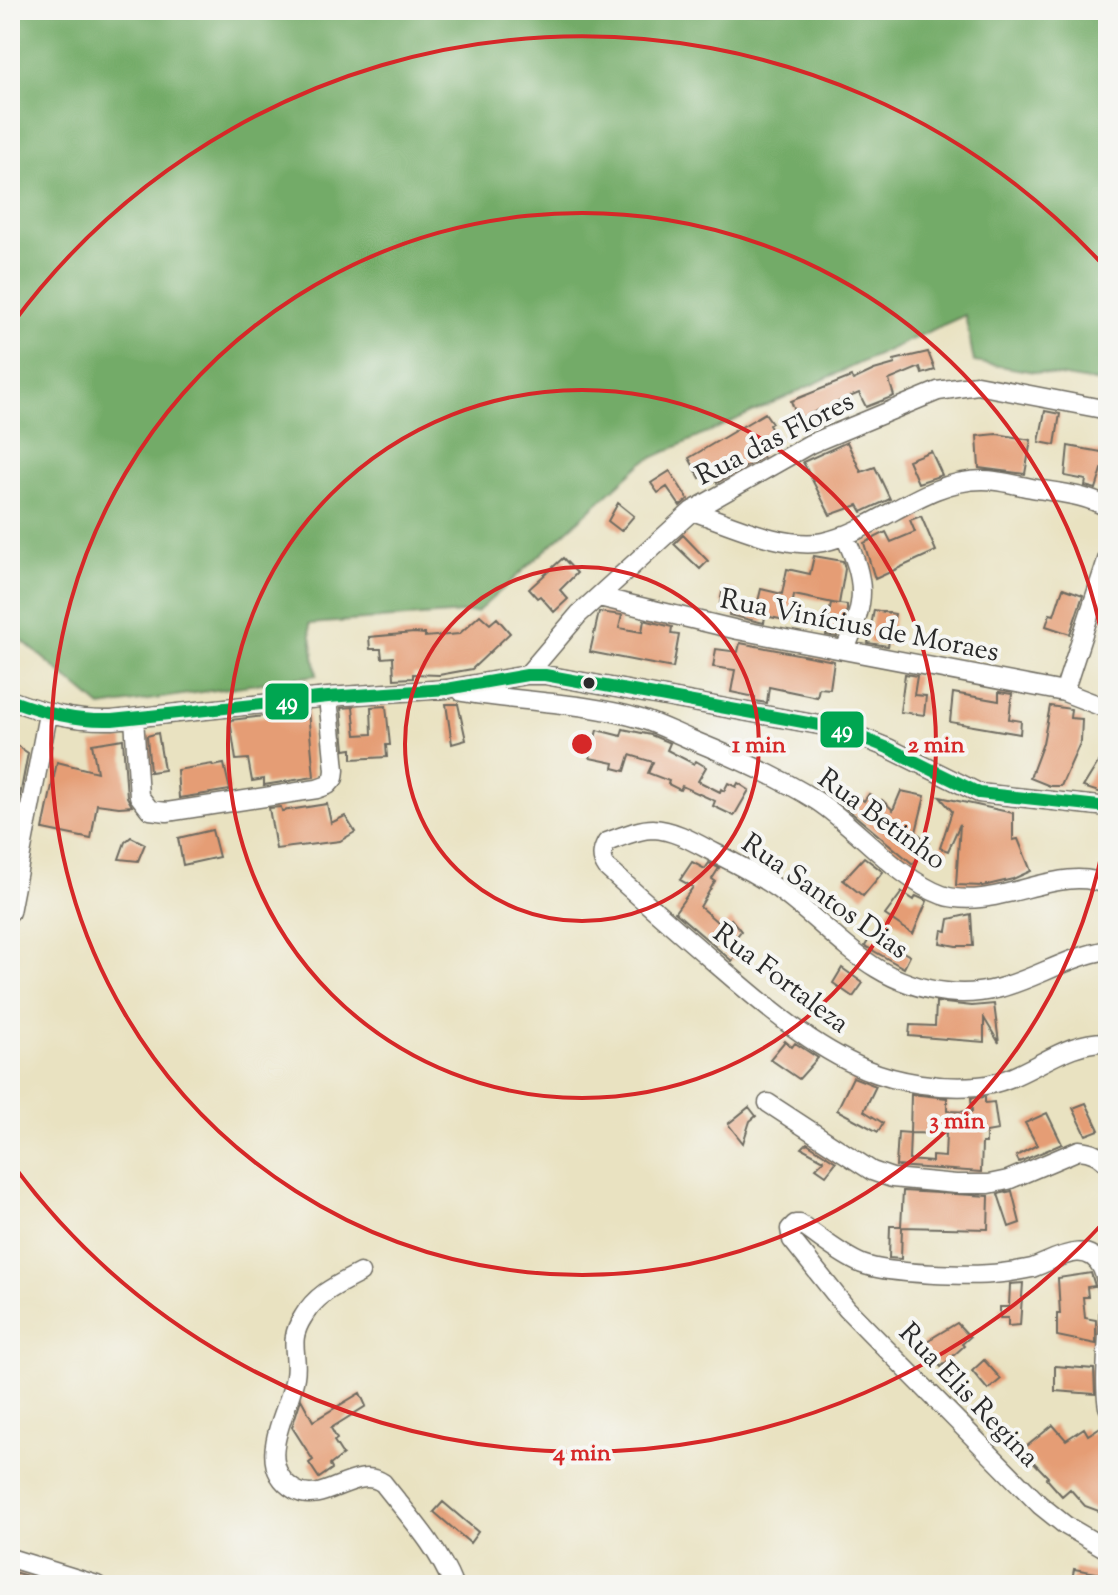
<svg xmlns="http://www.w3.org/2000/svg" width="1118" height="1595" font-family="'Sorts Mill Goudy',serif">
  <rect width="100%" height="100%" fill="#f6f6f2"/>
  <filter id="ink" filterUnits="userSpaceOnUse"><feTurbulence type="fractalNoise" baseFrequency=".0125" numOctaves="2"/><feDisplacementMap in="SourceGraphic" scale="16" xChannelSelector="R" yChannelSelector="G"/><feConvolveMatrix kernelMatrix="1 2 1 2 8 2 1 2 1" color-interpolation-filters="sRGB"/></filter>
  <filter id="wash" filterUnits="userSpaceOnUse"><feTurbulence type="fractalNoise" baseFrequency=".006" numOctaves="4" result="noise"/><feDisplacementMap in="SourceGraphic" scale="32" xChannelSelector="R" yChannelSelector="G"/><feGaussianBlur stdDeviation="1.8" result="paint"/><feColorMatrix in="noise" values="0 0 0 0 0 0 0 0 0 0 0 0 0 0 0 0 0 1.4 0 .05"/><feComposite in="paint" operator="in"/></filter>
  <g filter="url(#wash)">
    <rect width="100%" height="100%" fill="#e9e2c1"/>
    <path fill="#73ab68" stroke="#4f6b4a" stroke-width="2" d="M10,10H1108V384L974,362L965,315L643,462L477,612L309,624L317,675L101,707L10,630Z"/>
    <g id="blocks">
      <path fill="#e59d74" fill-rule="evenodd" d="M928,352L935,370L922,374L920,367L889,380L894,396L866,407L859,393L798,419L791,401L851,377L853,380L874,370L895,364L894,360Z
        M1045,411L1060,414L1055,445L1039,442Z
        M765,413L772,423L769,425L778,440L761,450L763,457L717,483L710,472L700,478L689,458Z
        M997,434L1031,440L1025,474L979,468L977,436Z
        M847,442L861,472L875,467L890,499L862,512L858,505L830,515L803,462Z
        M1068,446L1107,453L1096,489L1085,486L1086,480L1065,476Z
        M931,451L942,475L918,483L908,460Z
        M670,471L688,499L680,506L667,487L658,493L651,483Z
        M618,503L634,516L621,531L608,521Z
        M921,516L936,551L875,579L864,543L886,532L891,542L915,532L910,520Z
        M683,535L708,561L700,569L674,544Z
        M814,556L843,561L845,569L839,604L847,605V610L837,637L826,635L831,603L838,604L794,595L790,621L765,616L764,623L729,615L730,605L720,603L723,588L736,590L734,602L756,610L761,589L782,594L787,569L810,574Z
        M563,558L577,573L560,590L568,599L554,612L540,596L537,598L529,589Z
        M1063,588L1083,595L1070,634L1046,626L1050,614L1054,615Z
        M874,610L895,614L888,646L868,643Z
        M599,612L622,615L619,628L642,632L644,620L672,627L671,634L679,635L673,668L590,652Z
        M480,615L490,624L497,618L510,633L472,669L439,675L413,674V678L394,679L393,657L382,658L381,649H370L369,637L414,633L425,634V637L459,634Z
        M740,643L834,661L830,689L819,688L817,697L769,687L767,703L755,701V697L731,692L735,670L713,667L716,649L738,652Z
        M905,674L917,676L914,695L926,696L924,715L900,712Z
        M999,692L1012,694L1009,719L1021,721L1020,734L950,722L953,693L999,701Z
        M446,704H458L466,740L452,744Z
        M386,706L390,745H386L387,757L352,759V749L345,750L341,708L353,707L356,735L372,734L371,707Z
        M1050,706L1071,709L1070,718L1082,719L1081,741L1061,786H1050L1030,778L1043,743Z
        M308,711L314,777L264,785V779L252,781L248,759L236,760L230,720Z
        M623,729L651,735L670,743L667,750L694,764L696,761L706,767L698,781L720,792L721,789L724,791L728,783L736,787L738,783L749,790L734,816L713,806L715,801L682,786L680,790L668,784L669,781L648,773L653,762L630,755L625,771L613,768L614,763L590,758L597,730L621,736Z
        M158,733L164,770L150,772L147,736Z
        M123,739L127,797L132,806L119,807L97,804L91,839L43,829L57,762L97,772L92,744Z
        M10,741L28,753L20,796L10,794Z
        M1099,761L1108,766V795L1083,787Z
        M212,764L213,766L224,764L230,790L179,798L177,770Z
        M901,791L925,796L916,832L929,843L913,864L841,804L848,794L857,800L859,797L864,801L869,794L881,803L882,800L893,810Z
        M940,797L1013,813V840L1018,839L1031,871L1013,879L983,886L956,885L960,824L948,851L940,848L952,811Z
        M327,804L331,823L345,816L355,832L340,841L276,849L269,808L281,807L282,811Z
        M212,830L219,857L183,865L178,838Z
        M131,837L145,844L138,861L119,859L125,842Z
        M864,857L883,872L863,896L843,880Z
        M692,862L705,869L709,863L719,868L712,879L715,881L700,907L723,927L731,919L741,931L734,940L742,947L732,961L675,912L693,887L680,880Z
        M902,892L914,900L916,896L927,901L913,934L885,915Z
        M971,914L973,946H956L940,943L942,930L947,931L949,919Z
        M870,938L884,947L887,943L910,956L904,968L865,946Z
        M842,968L863,983L853,997L833,983Z
        M936,1002L972,1006L994,1004L999,1043L984,1018V1042L909,1036L910,1025L935,1026Z
        M785,1041L792,1047L795,1043L818,1058L799,1079L770,1059Z
        M853,1077L876,1086L864,1111L883,1123L878,1132L837,1110Z
        M911,1094L947,1098V1111L972,1112L971,1098L985,1097V1103L994,1102L998,1130L986,1132V1143H982L981,1172L896,1166L898,1132L910,1133ZM910,1133L946,1134L945,1157L932,1156V1162L909,1160Z
        M1086,1103L1099,1130L1086,1135L1073,1108Z
        M749,1107L756,1116L750,1121L743,1143L728,1124Z
        M1047,1113L1062,1144L1019,1162L1016,1156L1037,1145L1025,1123Z
        M807,1143L836,1162L826,1175L816,1168L824,1160L802,1148Z
        M903,1191L989,1196L988,1229L902,1227L901,1259L889,1258L890,1226H901Z
        M1012,1191L1020,1223L1009,1227L998,1194Z
        M1091,1273L1095,1286L1087,1287L1088,1297H1083L1085,1318L1096,1320V1344L1057,1336V1314H1060L1058,1278Z
        M1023,1283L1020,1325L1008,1326V1318H1000V1307H1009L1010,1284Z
        M957,1323L970,1337L962,1344L964,1346L941,1367L922,1344Z
        M984,1360L1001,1379L988,1390L972,1371Z
        M1055,1366L1094,1369L1095,1394L1055,1391Z
        M360,1393L366,1406L331,1428L337,1439L334,1441L343,1455L330,1465L332,1469L319,1478L309,1463L313,1460L292,1427L301,1399L313,1421Z
        M1108,1422V1504L1104,1513L1085,1506L1070,1489L1062,1496L1046,1478L1048,1477L1022,1450L1053,1425L1066,1440L1084,1428L1088,1435Z
        M443,1502L478,1532L470,1543L434,1512Z
        M1074,1569L1108,1575V1585H1071Z
        M10,1571L51,1583L50,1585H10Z"/>
    </g>
  </g>
  <g filter="url(#ink)">
    <use href="#blocks" fill-opacity="0" stroke="#6e6b60" stroke-width="2"/>
    <g fill="none" stroke-linecap="round" stroke-linejoin="round">
      <defs>
        <path id="street" d="M692,511C729,523 784,550 823,542C878,530 924,480 983,480C1000,480 1020,486 1037,489C1061,493 1087,495 1108,508
          M844,535C867,580 866,603 845,649
          M599,597L738,630L1064,692L1108,709
          M527,675L579,614L692,511L810,444L938,391L977,385L1108,410
          M462,692C521,702 584,702 641,719C658,724 675,733 692,740C734,757 778,776 817,801C857,827 898,879 942,895C995,913 1063,861 1108,886
          M1064,692L1108,557
          M10,700C45,713 74,721 112,720L328,697L447,689L527,675H545L841,729L888,748L979,793L1108,807
          M134,718L139,796L150,810L167,812L317,789L328,785L334,778L335,770L328,697
          M10,912L48,714
          M1108,950C1049,960 1011,1000 946,992C868,983 836,931 778,889C758,875 737,864 715,853C696,843 675,830 653,829C638,829 621,837 607,842C601,852 601,859 607,868C645,902 683,935 721,968C765,1006 811,1046 865,1069C899,1083 941,1089 978,1086C1026,1082 1060,1040 1108,1042
          M768,1103L872,1171L892,1178L956,1184H989L1008,1180L1079,1150C1092,1151 1099,1155 1108,1164
          M360,1273C337,1285 316,1294 303,1317C287,1342 299,1353 295,1377C290,1410 251,1464 295,1490C323,1507 355,1464 383,1483C408,1515 438,1547 453,1585
          M1108,1407C1101,1367 1117,1301 1102,1268C1087,1237 1053,1261 1032,1268C1022,1270 1011,1272 1002,1273C972,1277 887,1274 862,1264C840,1255 820,1237 800,1224H795L790,1229L792,1240L847,1309L1040,1505L1065,1525L1108,1550
          M10,1558L97,1585"/>
      </defs>
      <use href="#street" stroke="#6e6b60" stroke-width="21"/>
      <use href="#street" stroke="#fff" stroke-width="18"/>
      <defs>
        <path id="bus-1" d="M10,700C45,713 74,721 112,720L328,697L447,689L527,675H545L841,729L888,748L979,793L1108,807"/>
      </defs>
      <use href="#bus-1" stroke="#f6f6f2" stroke-width="18"/>
      <use href="#bus-1" stroke="#00a651" stroke-width="12"/>
    </g>
  </g>
  <g fill="none" stroke="#d62828" stroke-width="4">
    <circle cx="582" cy="744" r="177"/>
    <circle cx="582" cy="744" r="354"/>
    <path d="M1108 818A531 531 0 1 1 1108 670"/>
    <path d="M1104 1222A708 708 0 0 1 13 1165M13 323A708 708 0 0 1 1104 266"/>
  </g>
  <circle fill="#2b2b2b" stroke="#f6f6f2" stroke-width="3" cx="589" cy="683" r="7"/>
  <g text-anchor="middle" stroke-width="8" stroke-linejoin="round" paint-order="stroke">
    <g font-size="28" fill="#2b2b2b" stroke="#f6f6f2">
      <text transform="translate(774 437) rotate(-27)" y="10">Rua das Flores</text>
      <text transform="translate(860 624) rotate(11)" y="10">Rua Vinícius de Moraes</text>
      <text transform="translate(883 818) rotate(36)" y="10">Rua Betinho</text>
      <text transform="translate(826 895) rotate(35)" y="10">Rua Santos Dias</text>
      <text transform="translate(782 977) rotate(37)" y="10">Rua Fortaleza</text>
      <text transform="translate(970 1394) rotate(46)" y="10">Rua Elis Regina</text>
    </g>
  </g>
  <circle cx="582" cy="744" r="12" fill="#d62828" stroke="#f6f6f2" stroke-width="4"/>
  <g font-size="24" text-anchor="middle" font-weight="bold" fill="#d62828" stroke="#f6f6f2" stroke-width="8" stroke-linejoin="round" paint-order="stroke">
    <text x="759" y="752">1 min</text>
    <text x="936" y="752">2 min</text>
    <text x="957" y="1128">3 min</text>
    <text x="582" y="1460">4 min</text>
  </g>
  <g stroke="#f6f6f2" stroke-width="3">
    <rect x="264" y="682" width="46" height="39" rx="8" fill="#00a651"/>
    <rect x="819" y="710" width="46" height="39" rx="8" fill="#00a651"/>
  </g>
  <g font-size="22" text-anchor="middle" font-weight="bold" fill="#fff">
    <text x="287" y="709">49</text>
    <text x="842" y="737">49</text>
  </g>
  <rect width="1118" height="1595" fill="none" stroke="#f6f6f2" stroke-width="40"/>
</svg>
